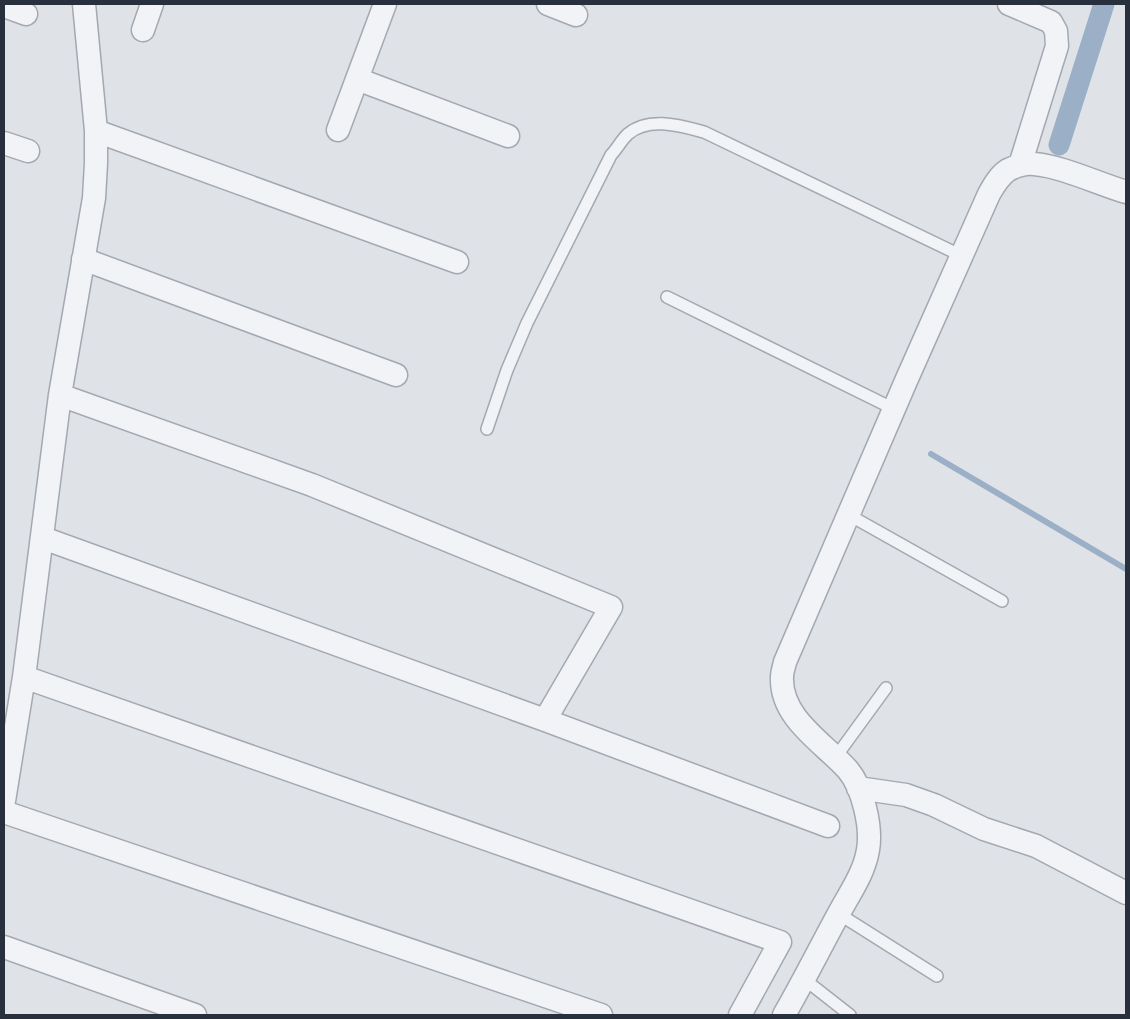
<svg xmlns="http://www.w3.org/2000/svg" width="1130" height="1019" font-family="Raleway,sans-serif">
  <rect width="100%" height="100%" fill="#dfe2e7"/>
  <g fill="none" stroke-linecap="round" stroke-linejoin="round">
    <path stroke="#9bafc6" stroke-width="6" d="M931,454L1126,569"/>
    <path stroke="#9bafc6" stroke-width="21" d="M1059,145L1104,4"/>
    <defs>
      <path id="lane" d="M667,297L894,409
        M487,429L507,370L527,323L611,155C617,149 622,139 628,134C649,116 681,126 704,132L962,256
        M849,515L1002,601
        M835,758L886,688
        M839,914L937,976
        M804,979L850,1015"/>
      <path id="street" d="M548,4L576,15
        M1009,4L1051,22L1056,31L1057,46L1020,165
        M4,6L26,14
        M143,30L152,4
        M357,79L508,136
        M338,130L385,4
        M96,131L457,262
        M4,143L28,151
        M83,259L396,375
        M60,395L312,485L611,607L545,720
        M43,538L545,720L828,826
        M24,677L780,942L740,1015
        M858,788L906,795L934,805L984,829L1036,846L1126,893
        M4,801L24,677L60,395L94,198L96,163V131L84,4
        M4,812L601,1015
        M4,947L195,1015
        M784,1015C803,982 820,948 838,915C849,894 864,874 868,850C872,827 863,788 848,770C824,743 780,718 782,677C782,672 784,667 785,662L906,381L989,194C994,185 999,176 1008,170C1016,166 1026,163 1034,164C1061,166 1099,184 1126,192"/>
    </defs>
    <use href="#lane" stroke="#a4a9b1" stroke-width="14"/>
    <use href="#street" stroke="#a4a9b1" stroke-width="25"/>
    <use href="#lane" stroke="#f1f3f6" stroke-width="11"/>
    <use href="#street" stroke="#f1f3f6" stroke-width="22"/>
  </g>
  <rect width="1130" height="1019" fill="none" stroke="#28303d" stroke-width="10"/>
</svg>
